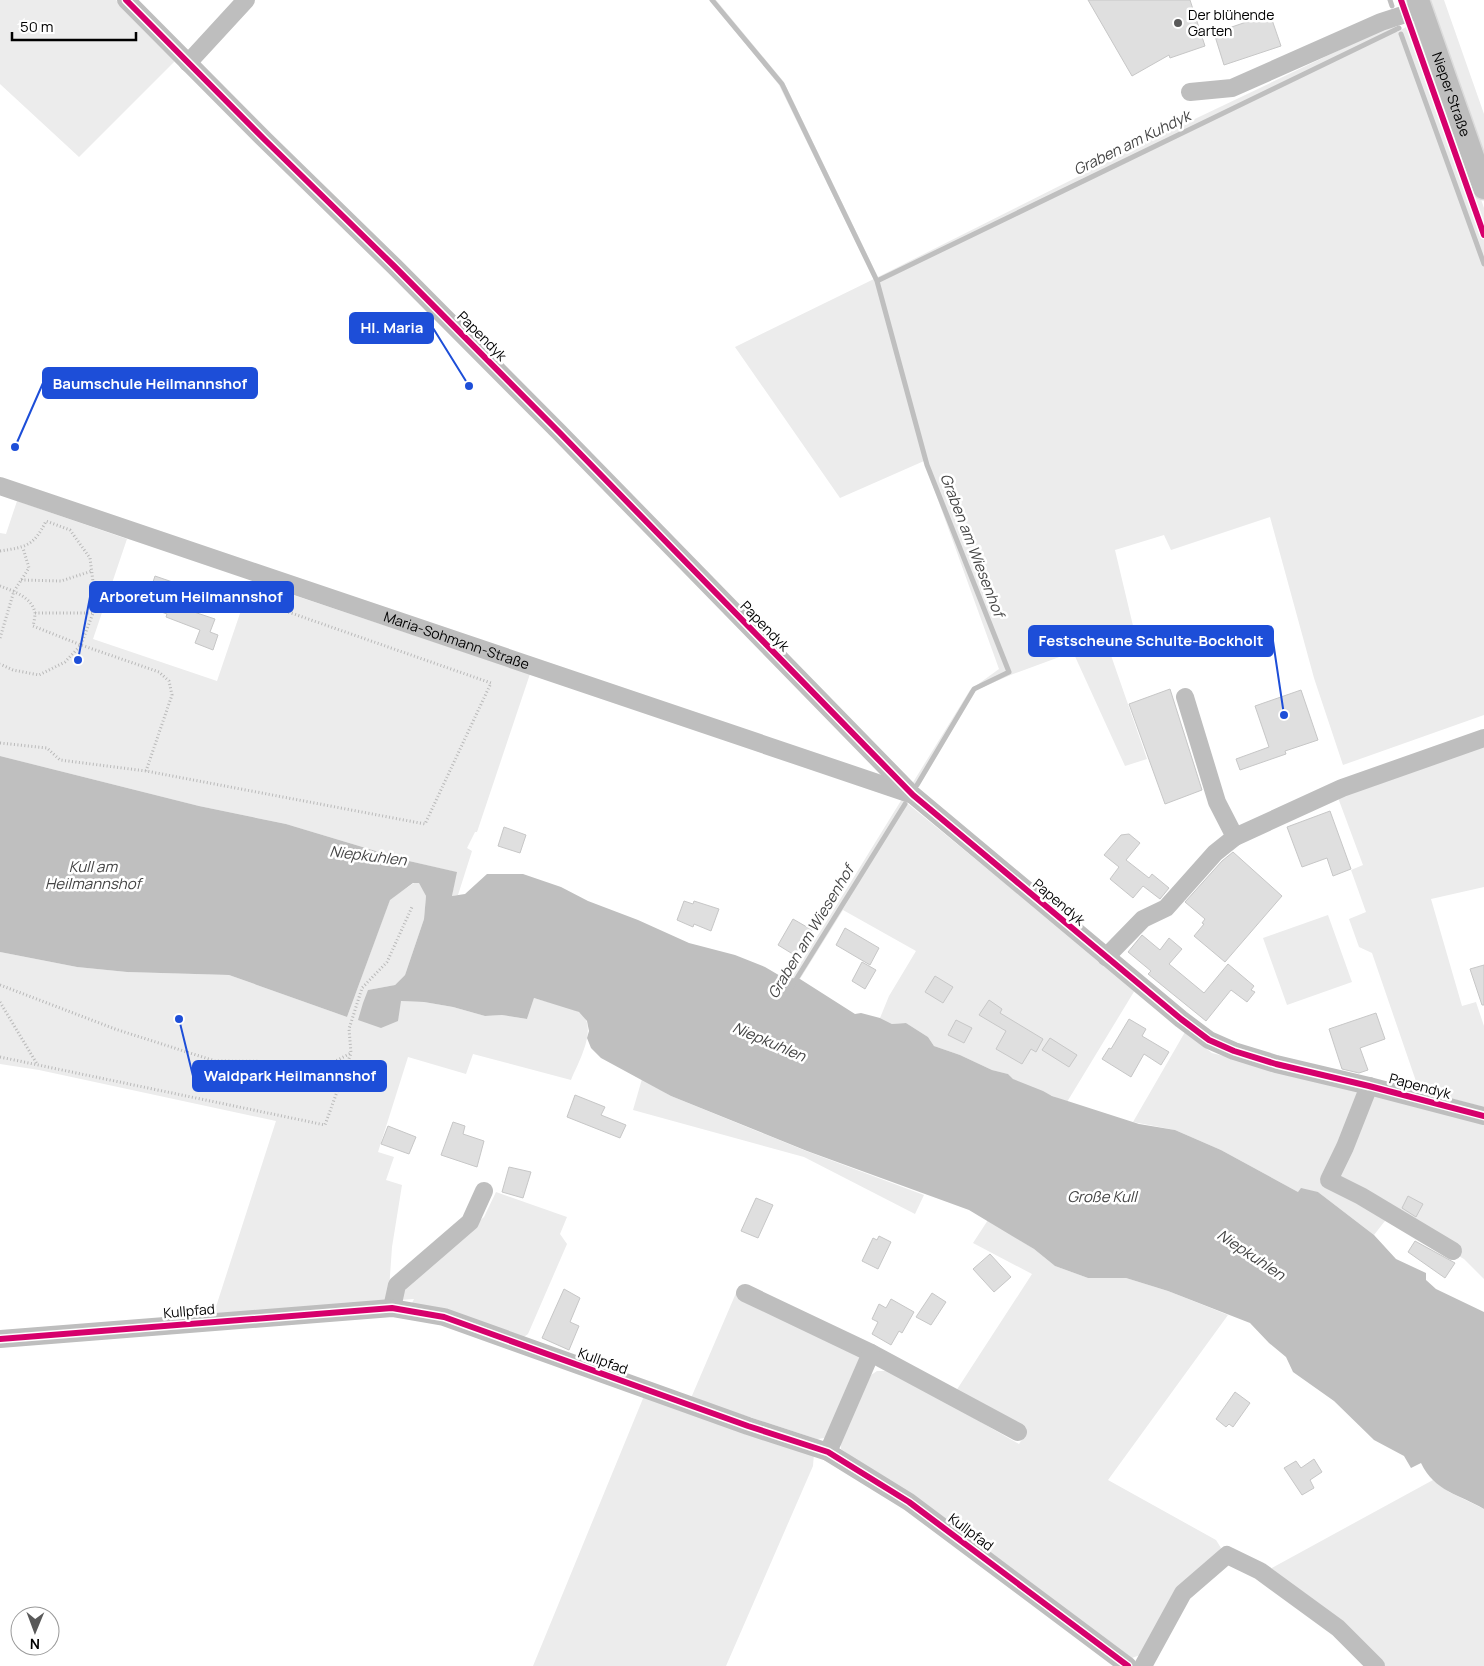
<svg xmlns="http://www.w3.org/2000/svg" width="1484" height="1666" font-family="Manrope,sans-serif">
  <rect width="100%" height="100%" fill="#fff"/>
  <path fill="#ececec" d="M0,0H116L176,60L79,157L0,84Z
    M710,0H716L784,82L878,277L1159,136L1394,24L1397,32L1408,26L1423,35L1484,208V715L1343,765L1314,678L1270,517L1171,550L1164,535L1115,550L1134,630L1106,641L1147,759L1125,766L1073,652L1013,674L976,690L916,788L912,784L970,690L999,669L924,461L840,498L735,347L874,279L779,85Z
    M1428,0H1444L1484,114V157Z
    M17,501L127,539L93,639L217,681L251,581L530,674L477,832H475L467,848L472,851L458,895L452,896L456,872L409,861L286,824L199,806L0,756V533L6,534Z
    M1484,743V887L1431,899L1462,1006L1476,1002L1484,1026V1107L1419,1090L1372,953L1359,947L1349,919L1366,912L1351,870L1363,865L1337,795Z
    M902,799L1135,990L1067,1102L1012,1079L1008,1074L992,1070L960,1055L934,1046L928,1037L906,1023L892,1024L880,1018L889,996L916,951L843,910L800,979H791Z
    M414,883H420L426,896L424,919L405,975L395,985L368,990L401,1001L424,1002L453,1007L485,1016L502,1015L527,1019L534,998C546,1002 568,1006 579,1012C600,1025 578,1063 571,1080L473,1054L466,1074L408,1057L378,1152L394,1157L386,1180L402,1185L392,1247L389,1290L386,1301L213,1316L276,1121L39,1070L0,1064V952L77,967L127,972L229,975L347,1017L390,899Z
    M1328,915L1352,982L1287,1005L1263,938Z
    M1185,1032L1212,1053L1484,1124V1279L1464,1259L1388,1217L1374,1235L1318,1192H1298L1221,1150L1175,1130L1133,1122Z
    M642,1079L671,1096L806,1151L924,1195L915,1214L804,1157L633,1110Z
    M496,1192L567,1217L560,1234L567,1244L528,1334L521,1339L411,1305L414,1299L400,1300L403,1288L484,1217Z
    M988,1220L1034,1249L1055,1266L1088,1278H1126L1168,1291L1228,1315L1108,1480L1216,1540L1221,1548L1140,1655L1132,1658L841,1449L840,1440L871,1375L877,1371H892L1019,1444L1026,1433L956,1391L1032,1274L973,1243Z
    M736,1293L865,1356L825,1438L817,1439L691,1398Z
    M644,1396L814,1453L813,1466L726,1666H533Z
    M1433,1480L1449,1492L1484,1509V1666H1381L1268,1570Z"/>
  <path fill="#bfbfbf" d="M0,756L199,806L286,824L409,861L457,872L452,896L465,894L487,874H523L561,887L588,901L638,920L689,943L735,955L765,967L782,977L800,979L855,1014L861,1013L880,1018L892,1024L906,1023L928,1037L934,1046L960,1055L992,1070L1008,1074L1013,1079L1043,1091L1052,1096L1139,1124L1175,1130L1221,1150L1298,1192L1301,1188L1318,1192L1374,1235L1396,1259L1426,1273V1280L1436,1289L1484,1312V1509C1459,1494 1435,1492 1421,1463L1411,1468L1404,1456L1374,1440L1334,1401L1293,1372L1286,1357L1269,1343L1250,1323L1168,1291L1126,1278H1088L1055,1266L1034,1249L969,1210L807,1151L671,1096L601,1058L591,1048L587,1038L589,1031L587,1021L579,1012L534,998L527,1019L502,1015L485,1016L453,1007L424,1002L401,1001L398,1021L381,1028L358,1020L363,1003L368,990L395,985L405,975L424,919L426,896L419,883H413L390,900L347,1017L229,975L127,972L77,967L0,952Z"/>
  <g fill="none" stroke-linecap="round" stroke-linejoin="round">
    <path stroke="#bfbfbf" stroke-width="5" d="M712,0L782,84L877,281L927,465L1009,672L974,689L917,785
      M1390,0L1392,6
      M1401,34L1484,264
      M877,281L1399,28
      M792,986L905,804"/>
  </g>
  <path fill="#dfdfdf" stroke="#c7c7c7" d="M1088,0H1190L1205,46L1170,58L1169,55L1132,76Z
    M1270,14L1281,46L1224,65L1214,33Z
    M155,576L187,587L182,608L215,619L210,632L218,635L213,650L195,643L200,630L166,617L167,614L156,610L162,592L151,588Z
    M1170,689L1202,790L1165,804L1129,704Z
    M1301,690L1318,740L1285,751L1286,754L1240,770L1236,759L1269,747L1255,706Z
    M1330,811L1351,869L1333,876L1327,858L1302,867L1287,827Z
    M504,827L526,835L520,853L498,846Z
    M1129,834L1140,843L1126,860L1149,878L1152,874L1169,888L1160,899L1143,886L1133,898L1110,879L1119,867L1104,855L1121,835Z
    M1233,852L1282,896L1225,962L1194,936L1204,924L1202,923L1205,919L1185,902L1222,861Z
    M684,901L693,904L694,901L719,909L711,931L694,924L693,927L677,920Z
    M793,919L812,930L796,956L778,945Z
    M845,928L879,948L870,965L836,945Z
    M1142,935L1160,950L1169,938L1182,949L1169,964L1204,993L1228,964L1254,986L1251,990L1255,992L1247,1002L1231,990L1206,1021L1148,974L1151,971L1128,952Z
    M862,962L876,970L865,989L852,981Z
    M1484,965V1005H1482L1470,969Z
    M935,976L953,987L943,1003L925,992Z
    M989,1000L1002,1009L1000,1013L1043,1039L1036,1052L1031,1049L1022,1064L996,1049L1006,1031L979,1015Z
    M1376,1013L1385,1039L1360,1048L1368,1070L1359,1073L1342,1069L1329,1029Z
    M1129,1019L1146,1029L1142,1036L1169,1052L1161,1065L1144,1054L1131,1077L1102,1059L1109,1048L1111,1049Z
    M956,1020L972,1028L964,1043L948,1035Z
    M1050,1038L1077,1055L1069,1067L1042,1050Z
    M575,1095L605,1107L601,1115L626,1125L620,1138L567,1117Z
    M453,1122L465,1126L463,1134L484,1141L477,1167L441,1155Z
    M388,1126L416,1137L409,1154L381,1144Z
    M509,1167L531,1172L523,1198L502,1192Z
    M1408,1196L1423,1204L1416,1217L1402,1208Z
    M756,1198L773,1205L758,1238L741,1231Z
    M879,1236L891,1242L878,1269L862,1261L873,1238L877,1240Z
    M1415,1241L1455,1263L1445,1278L1408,1252Z
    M990,1254L1011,1277L994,1292L973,1269Z
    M564,1289L580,1298L570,1322L579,1326L569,1350L542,1338Z
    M932,1293L946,1302L931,1325L916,1317Z
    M891,1299L914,1312L902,1333L899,1331L891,1345L872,1334L878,1322L872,1319L879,1304L886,1308Z
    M1235,1392L1250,1403L1233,1427L1229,1424L1226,1427L1216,1419Z
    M1314,1459L1322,1472L1310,1480L1314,1488L1302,1495L1284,1468L1296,1461L1301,1468Z"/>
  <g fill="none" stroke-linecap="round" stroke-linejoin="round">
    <defs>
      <g id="major">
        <path id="s2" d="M1418,0L1484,188"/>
      </g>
    </defs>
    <use href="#major" stroke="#dbdbdb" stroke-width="25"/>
    <path stroke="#b9b9b9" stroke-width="3" stroke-dasharray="1 2.5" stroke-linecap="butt" d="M0,551C26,547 34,546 46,521L70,530L90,558L94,590L93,613L81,645L65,662L39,675L13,670L0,664
      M21,580L61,581L92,571
      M0,586C13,591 32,597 35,613C35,617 34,622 33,626L81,645L159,672L169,681L172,695L146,771
      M35,613H93
      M0,638L14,591L29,568L23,548
      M0,743L47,748L60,760L146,771L425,824L491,683L274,607
      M0,985L115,1029L215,1061L334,1062L351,1053L349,1029L362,988L387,962L412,907
      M0,1002L37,1064
      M0,1057L325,1125L351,1053"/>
    <g stroke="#bebebe" stroke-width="18">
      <path d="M126,0L265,140L395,267L559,432L913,795L1181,1019L1209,1040L1234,1051L1276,1064L1369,1086L1484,1116"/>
      <path d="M188,63L246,0"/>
      <path d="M1190,92L1232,88L1381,22L1421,9"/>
      <path id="s1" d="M0,486L910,794"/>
      <path d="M1185,697L1217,802L1235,837"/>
      <path d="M1106,957L1143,919L1166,908L1215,853L1235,837L1342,788L1484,738"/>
      <path d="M1369,1086L1345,1147L1329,1180L1361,1196L1453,1251"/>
      <path d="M745,1293L871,1353L1018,1432"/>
      <path d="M392,1308L397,1285L470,1222L484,1191"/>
      <path d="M0,1339L392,1308L444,1317L748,1426L828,1452L909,1502L1128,1666"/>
      <path d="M828,1452L871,1353"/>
      <path d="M1143,1666L1183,1593L1227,1555L1260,1571L1338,1628L1376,1666"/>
    </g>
    <use href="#major" stroke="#bebebe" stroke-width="22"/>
    <defs>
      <path id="cycleway" d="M126,0L265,140L395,267L559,432L913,795L1181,1019L1209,1040L1234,1051L1276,1064L1369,1086L1484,1116
        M1401,0L1484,235
        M0,1339L392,1308L444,1317L748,1426L828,1452L909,1502L1128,1666"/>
    </defs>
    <use href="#cycleway" stroke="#fff" stroke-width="9"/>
    <use href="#cycleway" stroke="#d6006c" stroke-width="6"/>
  </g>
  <circle fill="#595959" stroke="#fff" stroke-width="2" cx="1178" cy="23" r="5"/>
  <g text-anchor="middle" stroke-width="5" stroke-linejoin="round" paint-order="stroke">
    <g font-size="14" fill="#000" stroke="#fff" text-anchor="start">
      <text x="1188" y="20">Der blühende<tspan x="1188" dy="16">Garten</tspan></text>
    </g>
    <g font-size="14" fill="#000" stroke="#fff">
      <text dy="5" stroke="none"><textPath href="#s2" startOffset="100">Nieper Straße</textPath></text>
      <text transform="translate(482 336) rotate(45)" y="5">Papendyk</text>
      <text transform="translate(765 626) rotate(46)" y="5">Papendyk</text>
      <text dy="5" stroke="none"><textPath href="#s1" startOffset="482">Maria-Sohmann-Straße</textPath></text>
      <text transform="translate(1059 902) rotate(40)" y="5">Papendyk</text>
      <text transform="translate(1420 1086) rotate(15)" y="5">Papendyk</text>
      <text transform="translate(189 1311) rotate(-5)" y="5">Kullpfad</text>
      <text transform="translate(603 1361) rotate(20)" y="5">Kullpfad</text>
      <text transform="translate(971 1532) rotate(37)" y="5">Kullpfad</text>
    </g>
    <g font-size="15" font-style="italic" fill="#444" stroke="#fff">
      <text transform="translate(1132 143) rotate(-26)" y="5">Graben am Kuhdyk</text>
      <text transform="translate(972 545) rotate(69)" y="5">Graben am Wiesenhof</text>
      <text transform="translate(368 856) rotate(7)" y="5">Niepkuhlen</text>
      <text x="93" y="872">Kull am<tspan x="93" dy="17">Heilmannshof</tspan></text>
      <text transform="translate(811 932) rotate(-59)" y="5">Graben am Wiesenhof</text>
      <text transform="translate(769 1042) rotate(23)" y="5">Niepkuhlen</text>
      <text x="1102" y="1202">Große Kull</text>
      <text transform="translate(1251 1255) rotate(34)" y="5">Niepkuhlen</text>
    </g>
  </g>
  <path fill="none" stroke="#1d4ed8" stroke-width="2" d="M469 386L433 328M15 447L43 383M78 660L90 597M1284 715L1273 641M179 1019L193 1076"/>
  <g fill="#1d4ed8" stroke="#fff" stroke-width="2">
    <circle cx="469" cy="386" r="5"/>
    <circle cx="15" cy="447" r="5"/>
    <circle cx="78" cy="660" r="5"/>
    <circle cx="1284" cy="715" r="5"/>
    <circle cx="179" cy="1019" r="5"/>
  </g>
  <g fill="#1d4ed8" stroke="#1d4ed8" stroke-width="2">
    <rect x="350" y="313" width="83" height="30" rx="5"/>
    <rect x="43" y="368" width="214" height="30" rx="5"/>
    <rect x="90" y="582" width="203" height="30" rx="5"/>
    <rect x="1029" y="626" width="244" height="30" rx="5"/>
    <rect x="193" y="1061" width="193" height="30" rx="5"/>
  </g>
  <g font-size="15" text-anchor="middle" font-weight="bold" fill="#fff">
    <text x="392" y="333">Hl. Maria</text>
    <text x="150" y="389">Baumschule Heilmannshof</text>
    <text x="191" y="602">Arboretum Heilmannshof</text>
    <text x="1151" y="646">Festscheune Schulte-Bockholt</text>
    <text x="290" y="1081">Waldpark Heilmannshof</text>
  </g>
  <g transform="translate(35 1631) rotate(181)"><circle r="24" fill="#ffffff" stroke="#999999"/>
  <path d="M0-4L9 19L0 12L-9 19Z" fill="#595959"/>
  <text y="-8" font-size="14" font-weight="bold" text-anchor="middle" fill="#000000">N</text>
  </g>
  <path d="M12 32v8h124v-8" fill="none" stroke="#000000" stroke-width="2.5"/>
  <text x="20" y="32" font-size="15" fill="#000000" stroke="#ffffff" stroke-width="4" paint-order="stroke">50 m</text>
</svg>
